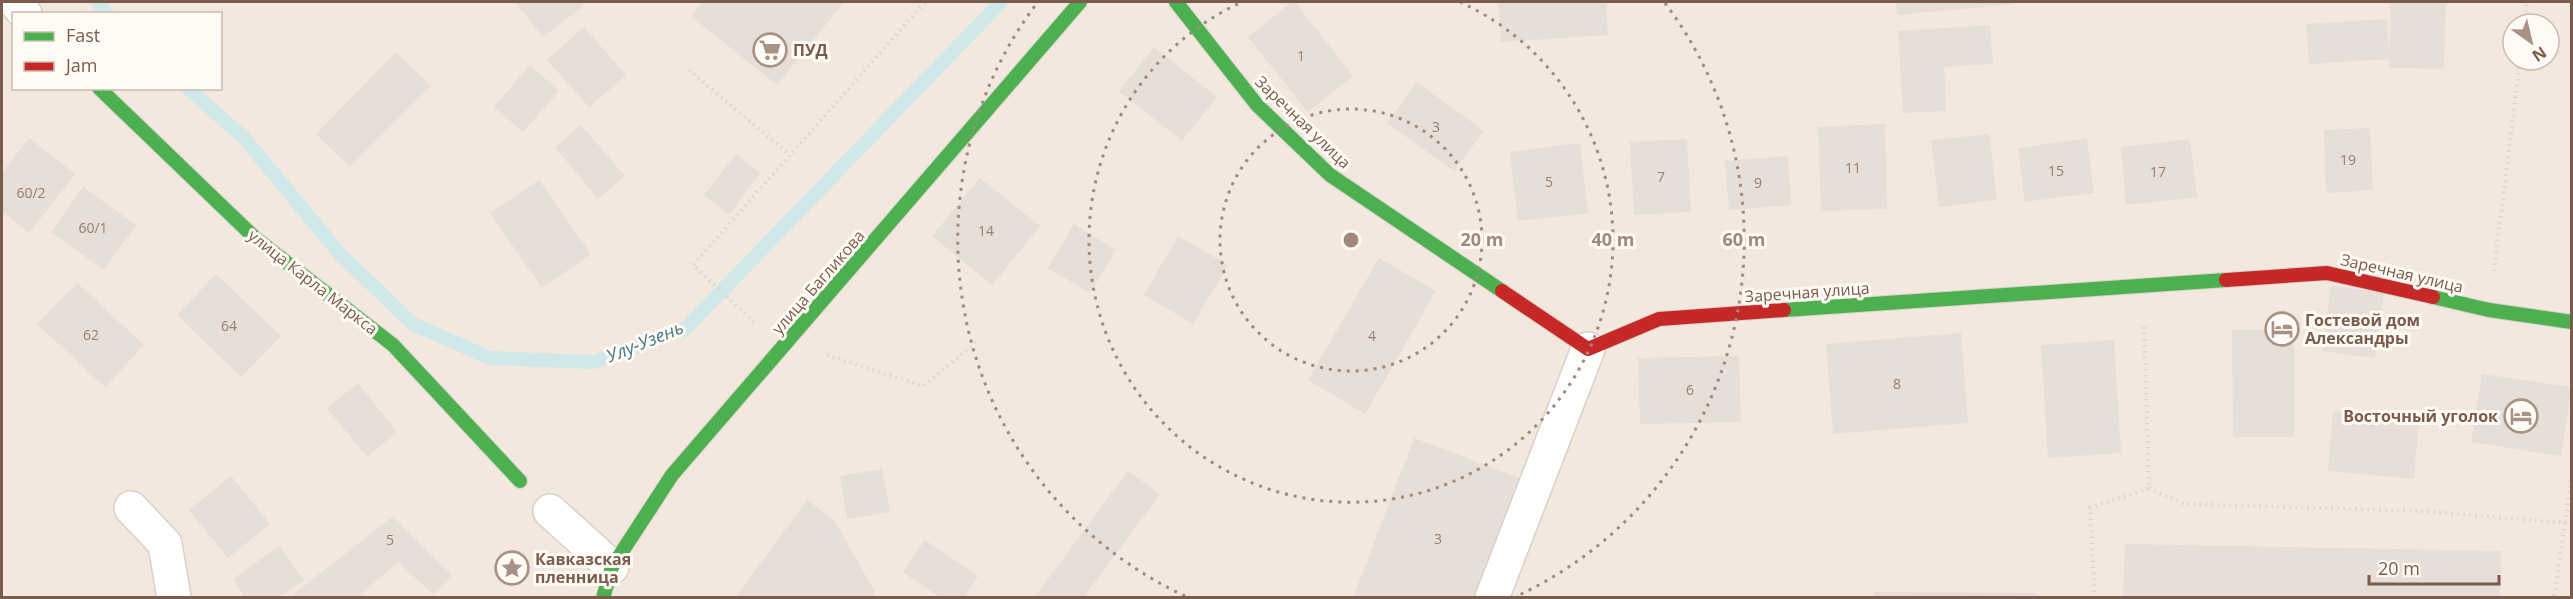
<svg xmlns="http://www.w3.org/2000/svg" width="2573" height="599" font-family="'Open Sans',sans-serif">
  <rect width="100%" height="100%" fill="#f9f5f0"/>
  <path fill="#f2e8de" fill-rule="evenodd" d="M2,2H2571V597H2ZM14,14H220V88H14ZM2513,24H2549V60H2513Z"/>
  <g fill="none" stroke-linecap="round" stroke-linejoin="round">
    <path stroke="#d0e8ea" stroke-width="14" d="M98,2L107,14
      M188,88L245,139L339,253L413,324L490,358L594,362L685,329L1001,2"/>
  </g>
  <path fill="#e6ded7" d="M515,2H580L583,6L543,37Z
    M702,2H844L777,85L691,16Z
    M1292,2H1295L1353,76L1308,112L1248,37Z
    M1498,2H1606L1608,35L1501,42Z
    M1896,2H2014V4L1897,15Z
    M2391,2H2446L2444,69L2389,68V59L2309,64L2306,24L2387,19L2389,54Z
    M1990,25L1993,64L1944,67L1946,111L1903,113L1898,31Z
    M584,27L626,75L589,107L547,60Z
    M1154,47L1217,97L1182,141L1119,91Z
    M396,52L431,86L350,167L316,134Z
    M530,65L559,91L523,132L494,107Z
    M1417,82L1484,131L1454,171L1387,123Z
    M1885,124L1887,209L1821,211L1818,127Z
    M581,125L625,176L598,199L555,147Z
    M2370,128L2373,190L2326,193L2324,130Z
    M1989,134L1997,200L1939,207L1931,140Z
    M29,138L75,174L29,233L2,211V173Z
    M2087,138L2094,193L2025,202L2018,148Z
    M1687,139L1691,212L1634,215L1630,142Z
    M2190,139L2197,197L2126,205L2121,147Z
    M1580,143L1588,213L1518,221L1510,152Z
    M736,154L760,173L729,215L704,195Z
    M1788,156L1791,205L1729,210L1725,161Z
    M980,178L1040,226L992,285L932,236Z
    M539,180L591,254L542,288L490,213Z
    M83,187L136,225L104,270L51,232Z
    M1074,224L1116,250L1090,293L1048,268Z
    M1178,236L1228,265L1193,324L1144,295Z
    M1379,258L1436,291L1365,414L1308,380Z
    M216,274L281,336L241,377L177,315Z
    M77,283L144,345L105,387L37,324Z
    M2331,286L2384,293L2375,358L2322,351Z
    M2294,329V437H2233L2232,330Z
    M1961,333L1968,423L1833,434L1826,344Z
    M2114,340L2121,453L2048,458L2041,345Z
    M1739,356L1741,422L1640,424L1638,358Z
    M2482,374L2572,387L2561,456L2471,442Z
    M358,383L397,432L367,457L327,408Z
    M2333,411L2419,418L2414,479L2328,471Z
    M1414,438L1524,480L1478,598H1353Z
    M882,469L890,512L847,519L840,476Z
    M1128,471L1160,494L1083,598H1034Z
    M231,476L270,524L228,558L189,510Z
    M807,500L834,520L875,592L872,598H735Z
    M392,517L452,575L433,594L398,562L356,598H297L294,594Z
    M925,540L978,576L964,598H941L903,572Z
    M2125,544L2501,551L2500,598H2123Z
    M279,546L304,580L279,598H245L233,579Z
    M1874,592L2037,593V598H1874Z"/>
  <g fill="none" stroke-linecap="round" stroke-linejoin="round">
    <defs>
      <path id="street" d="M15,2L25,14
        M131,508L165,544L174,598
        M550,511L612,567
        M1492,598L1588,349"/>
      <path id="fast" d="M1176,2L1257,105L1330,175L1502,291
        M99,88L255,238L393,345L520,481
        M2433,297L2489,310L2572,322
        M1784,310L2226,280
        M603,598L612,567L672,475L1080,2"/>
      <path id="jam" d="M2226,280L2327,273L2433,297
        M1502,291L1588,349L1659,319L1784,310"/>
    </defs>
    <use href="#street" stroke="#d7d1cb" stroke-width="36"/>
    <use href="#fast" stroke="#d9d2cb" stroke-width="16"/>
    <use href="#jam" stroke="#d9d2cb" stroke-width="16"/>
    <path stroke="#dcd5d0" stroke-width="4" stroke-dasharray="1.5 4.5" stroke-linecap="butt" d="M2525,24L2527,2
      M689,70L790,155
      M2494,271L2520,60
      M754,322L693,265L925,2
      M827,355L923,386L977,342
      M2149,488L2184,504L2421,511L2565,523L2554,598
      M2565,523L2572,472
      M2095,598L2090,508L2149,488L2144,323"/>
    <use href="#street" stroke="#fefefd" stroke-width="33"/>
    <use href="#fast" stroke="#4caf50" stroke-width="14"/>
    <use href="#jam" stroke="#c62828" stroke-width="14"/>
  </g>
  <g fill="none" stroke="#9f8a7d" stroke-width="3" stroke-dasharray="3 6">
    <circle cx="1351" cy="240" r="131"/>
    <path d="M1460 2A262 262 0 1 1 1242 2"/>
    <path d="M1185 596A393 393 0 0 1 1037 3M1665 3A393 393 0 0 1 1517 596"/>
  </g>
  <defs>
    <symbol id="supermarket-ring" viewBox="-11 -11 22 22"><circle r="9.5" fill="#fffaf3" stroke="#a69286" stroke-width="1.5"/><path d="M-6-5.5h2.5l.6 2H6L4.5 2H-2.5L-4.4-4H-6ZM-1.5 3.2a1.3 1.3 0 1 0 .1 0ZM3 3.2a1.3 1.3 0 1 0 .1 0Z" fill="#a69286"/></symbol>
    <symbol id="hotel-ring" viewBox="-11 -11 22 22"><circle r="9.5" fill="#fffaf3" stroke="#a69286" stroke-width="1.5"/><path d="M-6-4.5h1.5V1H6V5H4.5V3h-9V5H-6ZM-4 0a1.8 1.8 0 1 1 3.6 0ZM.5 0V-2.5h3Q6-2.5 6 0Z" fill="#a69286"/></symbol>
    <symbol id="sight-ring" viewBox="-11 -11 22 22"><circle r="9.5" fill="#fffaf3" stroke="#a69286" stroke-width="1.5"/><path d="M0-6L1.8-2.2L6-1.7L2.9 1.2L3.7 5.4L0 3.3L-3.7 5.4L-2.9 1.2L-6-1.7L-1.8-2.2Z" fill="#a69286"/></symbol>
  </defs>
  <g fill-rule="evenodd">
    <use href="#supermarket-ring" x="751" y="31" width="38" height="38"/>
    <use href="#hotel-ring" x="2263" y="310" width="38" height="38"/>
    <use href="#hotel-ring" x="2502" y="397" width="38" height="38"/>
    <use href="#sight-ring" x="493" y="549" width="38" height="38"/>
  </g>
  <g text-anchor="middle" stroke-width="6" stroke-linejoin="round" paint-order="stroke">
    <g font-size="14" fill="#977e72">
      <text x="1301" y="61">1</text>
      <text x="1436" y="132">3</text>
      <text x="2348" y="165">19</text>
      <text x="1853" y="173">11</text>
      <text x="2056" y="176">15</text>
      <text x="2158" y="177">17</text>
      <text x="1661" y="182">7</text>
      <text x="1549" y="187">5</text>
      <text x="1758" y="188">9</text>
      <text x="31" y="198">60/2</text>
      <text x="93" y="233">60/1</text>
      <text x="986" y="236">14</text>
      <text x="229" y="331">64</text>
      <text x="91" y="340">62</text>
      <text x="1372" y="341">4</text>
      <text x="1897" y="389">8</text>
      <text x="1690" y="395">6</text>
      <text x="1438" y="544">3</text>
      <text x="390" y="545">5</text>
    </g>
    <g font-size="16" font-weight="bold" fill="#7a5c4d" stroke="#fffaf3" text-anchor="start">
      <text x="793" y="56">ПУД</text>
      <text x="2305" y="326">Гостевой дом<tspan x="2305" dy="18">Александры</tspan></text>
      <text x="2498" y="422" text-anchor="end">Восточный уголок</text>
      <text x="535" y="565">Кавказская<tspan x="535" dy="18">пленница</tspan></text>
    </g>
    <g font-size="16" fill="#7a5c4d" stroke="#fffaf3">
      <text transform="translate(1303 122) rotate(44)" y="6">Заречная улица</text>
      <text transform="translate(2402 273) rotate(13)" y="6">Заречная улица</text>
      <text transform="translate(313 282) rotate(38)" y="6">улица Карла Маркса</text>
      <text transform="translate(818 282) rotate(-49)" y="6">улица Багликова</text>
      <text transform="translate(1807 292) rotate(-4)" y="6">Заречная улица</text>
    </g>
    <g font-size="18" font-style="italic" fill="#437c86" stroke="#fffaf3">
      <text transform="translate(645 342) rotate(-22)" y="6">Улу-Узень</text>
    </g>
  </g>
  <circle cx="1351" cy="240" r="9" fill="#9f8a7d" stroke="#fffaf3" stroke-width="3"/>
  <g font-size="18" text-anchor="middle" font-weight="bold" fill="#9f8a7d" stroke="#fffaf3" stroke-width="6" stroke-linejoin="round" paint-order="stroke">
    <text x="1482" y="246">20 m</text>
    <text x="1613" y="246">40 m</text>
    <text x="1744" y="246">60 m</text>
  </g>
  <rect width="2573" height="599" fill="none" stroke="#7a5c4d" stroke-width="6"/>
  <rect x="12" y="12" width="210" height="78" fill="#fffaf3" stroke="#cabbb1" stroke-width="1.5"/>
  <rect x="24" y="32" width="30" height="9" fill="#4caf50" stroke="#cabbb1" stroke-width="1.5"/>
  <text x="66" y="42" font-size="18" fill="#7a5c4d">Fast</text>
  <rect x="24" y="62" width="30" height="9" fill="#c62828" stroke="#cabbb1" stroke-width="1.5"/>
  <text x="66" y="72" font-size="18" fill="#7a5c4d">Jam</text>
  <g transform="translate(2531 42) rotate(146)"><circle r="28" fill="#fffaf3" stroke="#cabbb1" stroke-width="1.5"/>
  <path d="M0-4.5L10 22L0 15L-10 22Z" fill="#a69286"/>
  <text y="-9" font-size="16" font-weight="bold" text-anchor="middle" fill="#7a5c4d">N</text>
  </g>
  <path d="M2369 575v9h130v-9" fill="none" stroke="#7a5c4d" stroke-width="3"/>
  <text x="2378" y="575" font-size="18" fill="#7a5c4d" stroke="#fffaf3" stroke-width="4.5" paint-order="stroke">20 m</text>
</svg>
